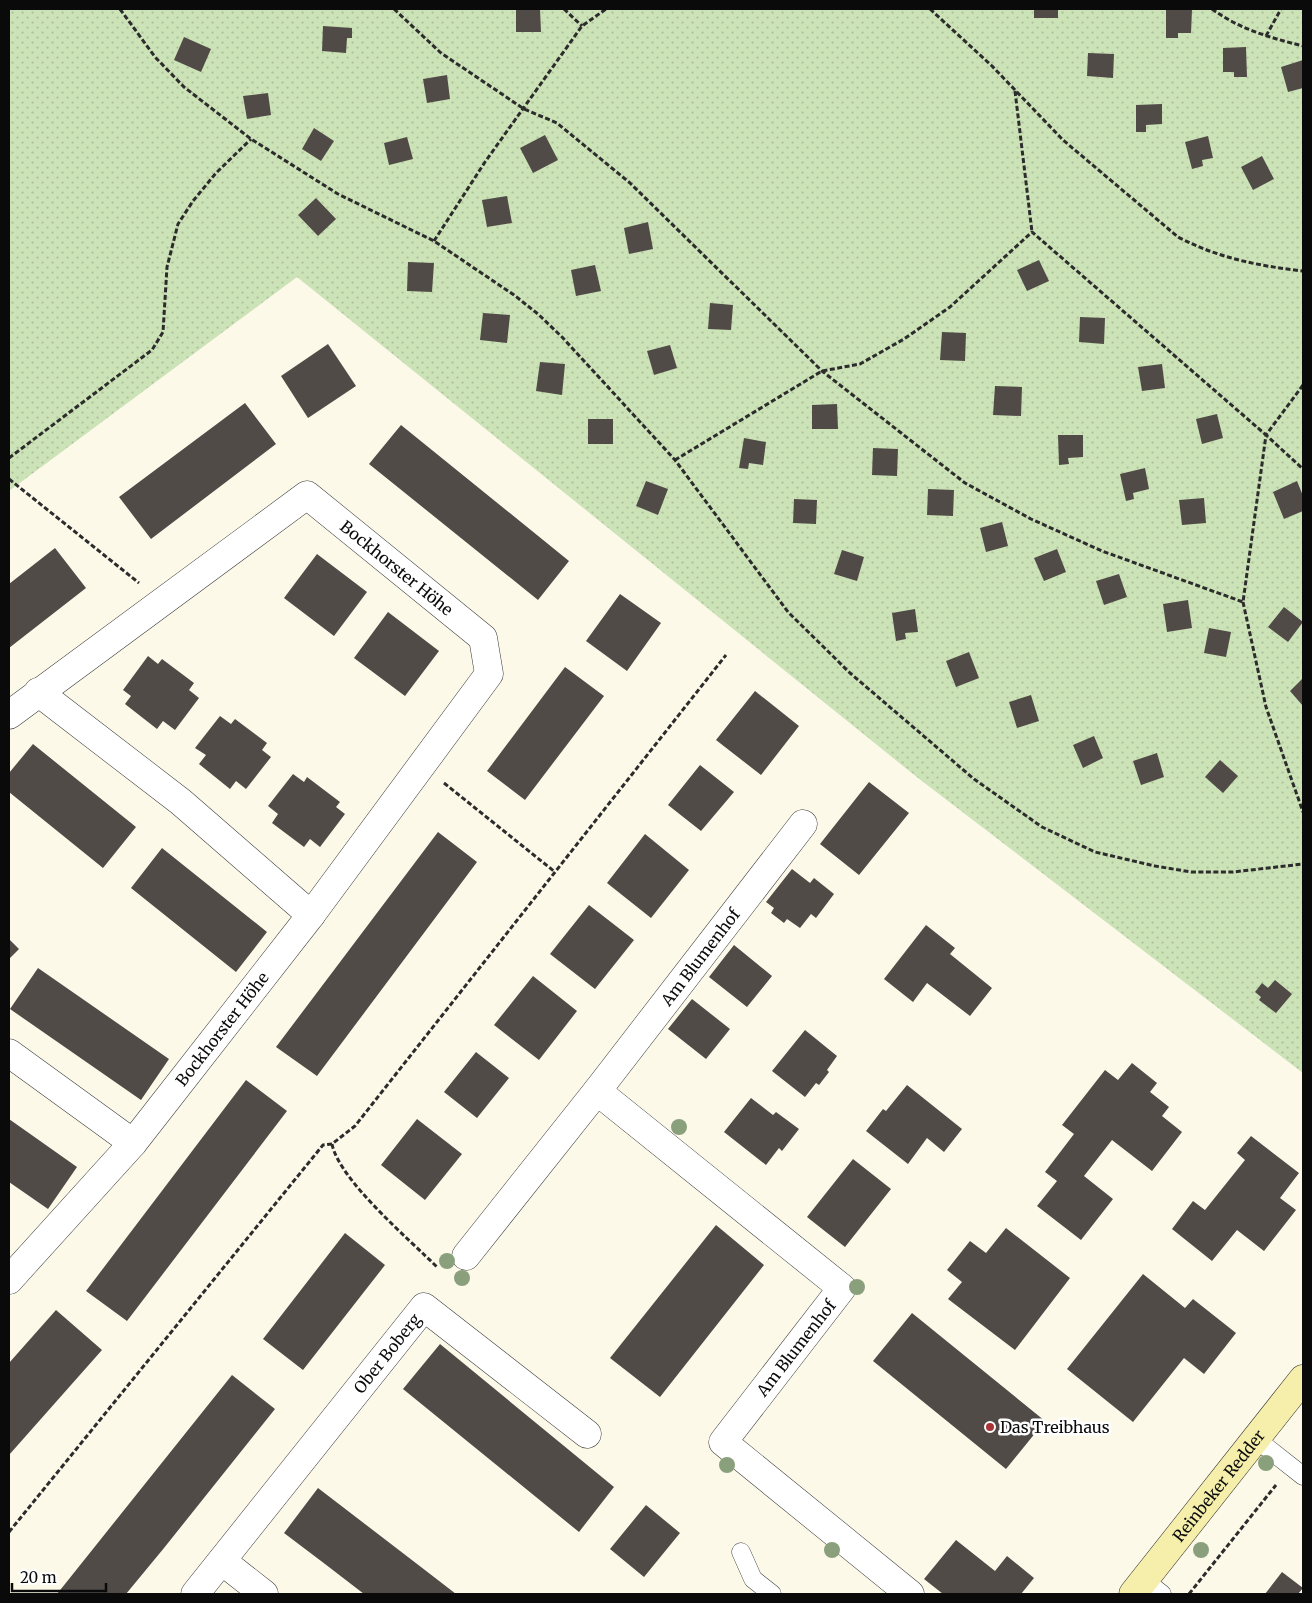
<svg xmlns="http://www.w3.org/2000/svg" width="1312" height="1603" font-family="Merriweather,serif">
  <defs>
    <pattern id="grass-dots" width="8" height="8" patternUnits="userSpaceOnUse" patternTransform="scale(1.25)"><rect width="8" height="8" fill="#cce2b7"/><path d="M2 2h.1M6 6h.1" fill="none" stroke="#aec19c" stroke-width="1.8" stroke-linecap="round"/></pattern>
  </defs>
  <rect width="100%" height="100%" fill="#fcf9e9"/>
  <path fill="url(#grass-dots)" d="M9,9H1303V1073L918,778L297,277L9,491Z"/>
  <path fill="#514b47" d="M516,9H540L541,32H516Z
    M1034,9H1058V18H1034Z
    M1166,9L1192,10L1191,33H1178V38H1166Z
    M323,26L352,28V38H347L346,53L322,51Z
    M184,37L211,49L201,72L174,60Z
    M1246,47L1247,77H1234V72H1223V48Z
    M1088,53L1114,54L1113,78L1087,76Z
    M1303,60V88L1288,92L1281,67Z
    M447,75L450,99L427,103L423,79Z
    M268,93L271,115L247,119L243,96Z
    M1162,104V124L1146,125V132H1136V105Z
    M314,128L334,141L321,161L302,149Z
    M545,135L558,160L533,173L520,148Z
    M1208,136L1213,158L1202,160L1203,166L1192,169L1185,142Z
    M407,137L413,159L389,165L384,143Z
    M1262,156L1274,179L1253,190L1241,167Z
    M507,196L512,223L487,227L482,200Z
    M316,198L336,219L318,236L298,215Z
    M648,222L653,249L629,254L624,228Z
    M1039,260L1049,281L1027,291L1017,270Z
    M408,262L434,263L432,292L407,291Z
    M595,265L601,291L576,296L571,270Z
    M710,303L733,305L731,330L708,329Z
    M483,313L510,315L507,343L480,340Z
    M1080,317L1105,318L1104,344L1079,342Z
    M942,332L966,333L965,361L940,360Z
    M328,344L356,386L308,418L281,376Z
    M670,345L677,368L654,375L647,351Z
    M540,362L565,364L562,395L536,391Z
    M1162,364L1165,388L1142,391L1138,367Z
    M995,386L1022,387L1021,416L993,415Z
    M245,403L276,444L151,539L119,497Z
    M837,404L838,429H812V405Z
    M1217,414L1223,438L1202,444L1196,419Z
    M588,419H613V444H588Z
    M401,425L569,561L538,600L369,464Z
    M1058,435H1083V457L1068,458L1069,464L1059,465Z
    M744,438L766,442L763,465L749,463L748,469L739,468Z
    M873,448L898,449L897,476L872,475Z
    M1145,468L1149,489L1133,493L1134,499L1126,501L1120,474Z
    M646,481L668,489L658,515L636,506Z
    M1297,481L1303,496V511L1284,519L1273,492Z
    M928,489L954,490L953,516L927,515Z
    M1204,498L1206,523L1182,525L1179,500Z
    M794,499L817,500L816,524L793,523Z
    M1002,522L1008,546L986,552L980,528Z
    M55,548L86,588L9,648V584Z
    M1057,549L1066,572L1044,581L1034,558Z
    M842,550L864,557L857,581L834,574Z
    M317,554L367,592L334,636L284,598Z
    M1119,574L1127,597L1104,605L1096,581Z
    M620,594L661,623L627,671L586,641Z
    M1188,600L1192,628L1167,632L1163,604Z
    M1284,607L1303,622L1288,642L1268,627Z
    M915,609L918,632L905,633L906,639L896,641L892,613Z
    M388,612L439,651L405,696L354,658Z
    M1209,628L1231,632L1226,657L1204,653Z
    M969,652L979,678L956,687L946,661Z
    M148,656L158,664L162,659L194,683L189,690L199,698L175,730L163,721L157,729L125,704L131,696L123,690Z
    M565,667L604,696L525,800L487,771Z
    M1303,678V706L1290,691Z
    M755,691L799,726L761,775L716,740Z
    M1031,695L1039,721L1017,728L1009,702Z
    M220,716L231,724L235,719L267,743L262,750L271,757L246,789L236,781L230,789L199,764L206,755L195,748Z
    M1094,736L1103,758L1083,768L1073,745Z
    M33,744L136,827L103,868L9,792V773Z
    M1157,753L1164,777L1141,785L1133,761Z
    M1220,760L1238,776L1223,793L1205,777Z
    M700,765L734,792L701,831L668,805Z
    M293,774L304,782L307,777L340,802L336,807L345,814L320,847L310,839L304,847L272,823L278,814L268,806Z
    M869,782L909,813L859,875L820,844Z
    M438,832L477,862L317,1076L276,1047Z
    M645,834L689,870L651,918L607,883Z
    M162,848L267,932L236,972L131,888Z
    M792,869L810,883L814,878L834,894L816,918L811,914L800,928L787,919L784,923L771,913L774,908L766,902Z
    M589,905L634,940L595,989L550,954Z
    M926,925L955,948L950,954L992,988L970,1016L927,983L913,1002L884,979Z
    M9,939L19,949L9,959Z
    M734,945L772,976L747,1007L709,977Z
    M38,968L169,1059L141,1100L10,1009Z
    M533,976L577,1011L539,1060L494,1025Z
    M1275,980L1292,994L1276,1013L1259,1000L1261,997L1255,992L1262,983L1268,988Z
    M692,999L730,1029L706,1059L668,1029Z
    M805,1030L837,1056L827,1070L829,1072L819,1085L816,1083L805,1097L772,1071Z
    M476,1052L509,1078L477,1118L444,1092Z
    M1132,1063L1157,1083L1150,1092L1169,1107L1162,1116L1182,1132L1152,1171L1112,1140L1084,1176L1113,1199L1081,1240L1037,1206L1057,1181L1045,1172L1074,1134L1062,1125L1105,1070L1118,1080Z
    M246,1080L287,1111L127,1321L86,1291Z
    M907,1085L962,1129L944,1152L927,1138L908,1164L866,1131L883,1109L886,1111Z
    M751,1098L773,1115L776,1112L799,1129L782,1151L779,1148L766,1165L724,1132Z
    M9,1119L77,1167L48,1209L9,1182Z
    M417,1119L462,1154L425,1200L381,1165Z
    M1251,1136L1299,1173L1280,1198L1296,1210L1264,1251L1237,1230L1212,1261L1172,1229L1193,1201L1205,1210L1245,1160L1237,1153Z
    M853,1159L891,1189L845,1247L807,1217Z
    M716,1225L764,1265L660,1397L610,1358Z
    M1006,1228L1070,1278L1015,1350L948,1299L962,1282L947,1270L970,1241L986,1253Z
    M345,1233L385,1265L303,1370L263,1339Z
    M1143,1274L1185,1308L1193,1299L1236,1333L1204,1374L1184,1358L1133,1422L1067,1369Z
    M56,1310L102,1350L9,1455V1363Z
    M912,1313L1045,1421L1006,1469L873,1361Z
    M440,1344L614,1487L579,1532L403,1389Z
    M232,1375L275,1409L164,1548L126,1594H57Z
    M318,1488L421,1567L456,1594H364L325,1564L284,1533Z
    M646,1505L680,1533L644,1577L610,1549Z
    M956,1540L995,1571L1007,1556L1034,1578L1021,1594H943L924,1579Z
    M1282,1572L1303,1588L1298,1594H1265Z"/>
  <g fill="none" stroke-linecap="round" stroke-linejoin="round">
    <defs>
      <path id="service" d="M1256,1439L1303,1476
        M741,1552L753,1579L772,1594
        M1144,1580L1162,1594"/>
      <g id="minor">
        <path d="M38,692L181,802L311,915"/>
        <path id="s1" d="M9,715L307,495L483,638L489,674L311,915L133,1143L9,1280"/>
        <path d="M9,1053L133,1143"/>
        <path id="s2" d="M597,1091L803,824"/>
        <path d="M466,1256L597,1091L842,1288L723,1442L910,1594"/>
        <path d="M222,1561L264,1594"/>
        <path id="s3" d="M195,1594L424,1307L587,1434"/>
      </g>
      <g id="secondary">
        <path id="s4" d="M1133,1594L1303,1379"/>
      </g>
    </defs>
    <use href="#service" stroke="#3d3d3d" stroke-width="19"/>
    <use href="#minor" stroke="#3d3d3d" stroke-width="29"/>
    <use href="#secondary" stroke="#2c2c2c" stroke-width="29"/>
    <path stroke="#2c2c2c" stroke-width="3" stroke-dasharray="5 2.5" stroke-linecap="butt" d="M120,9L155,57L184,87L251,139L338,194L434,241L514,295L538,314L562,337L675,460L788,612L850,673L974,779L1042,827L1095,852L1155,866L1191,872H1233L1303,864
      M394,9L441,53L524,109L557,123L630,183L822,371L965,483L1031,519L1102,551L1243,602L1266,435L1032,232L950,307L904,339L860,364L822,371L675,460
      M564,9L582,26
      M930,9L992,66L1063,140L1178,237C1218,258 1259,266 1303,271
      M1212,9C1239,29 1271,38 1303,46
      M1266,36L1281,9
      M1015,91L1032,232
      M434,241L485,162L582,26L606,9
      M1303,385L1266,435L1303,469
      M9,458L152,350L163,332L167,267L178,224L193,201L216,173L251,139
      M9,479L139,583
      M1243,602L1266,707L1303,812
      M444,783L555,872
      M332,1144C339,1180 410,1240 437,1267
      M9,1532L323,1145L332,1144L355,1126L726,655
      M1189,1594L1276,1485"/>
    <use href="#service" stroke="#fff" stroke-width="18"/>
    <use href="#minor" stroke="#fff" stroke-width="28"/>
    <use href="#secondary" stroke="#f5efab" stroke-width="28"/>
  </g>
  <g fill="#8aa07c">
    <circle cx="679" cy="1127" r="8"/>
    <circle cx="447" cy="1261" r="8"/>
    <circle cx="462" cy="1278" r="8"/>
    <circle cx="857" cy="1287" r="8"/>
    <circle cx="1266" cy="1463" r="8"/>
    <circle cx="727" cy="1465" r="8"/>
    <circle cx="832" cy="1550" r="8"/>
    <circle cx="1201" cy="1550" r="8"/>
  </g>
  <circle fill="#a83335" stroke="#fff" stroke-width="2" cx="990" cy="1427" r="5"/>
  <g text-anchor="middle" stroke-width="5" stroke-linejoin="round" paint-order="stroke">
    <g font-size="16" fill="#0a0a0a" stroke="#fff">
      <text dy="6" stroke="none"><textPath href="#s1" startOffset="486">Bockhorster Höhe</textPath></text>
      <text dy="6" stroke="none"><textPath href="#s2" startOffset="169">Am Blumenhof</textPath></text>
      <text transform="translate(222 1029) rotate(-52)" y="6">Bockhorster Höhe</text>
      <text transform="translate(796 1348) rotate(-52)" y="6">Am Blumenhof</text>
      <text dy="6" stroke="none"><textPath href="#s3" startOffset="308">Ober Boberg</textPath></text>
      <text dy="6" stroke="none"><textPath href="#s4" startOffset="138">Reinbeker Redder</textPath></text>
    </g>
    <g font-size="16" fill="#0a0a0a" stroke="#fff" text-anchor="start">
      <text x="1000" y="1433">Das Treibhaus</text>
    </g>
  </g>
  <rect width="1312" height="1603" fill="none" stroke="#0a0a0a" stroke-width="20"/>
  <path d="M12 1583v8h94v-8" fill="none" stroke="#0a0a0a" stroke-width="2.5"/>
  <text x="20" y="1583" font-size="15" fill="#0a0a0a" stroke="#ffffff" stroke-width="4" paint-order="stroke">20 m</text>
</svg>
